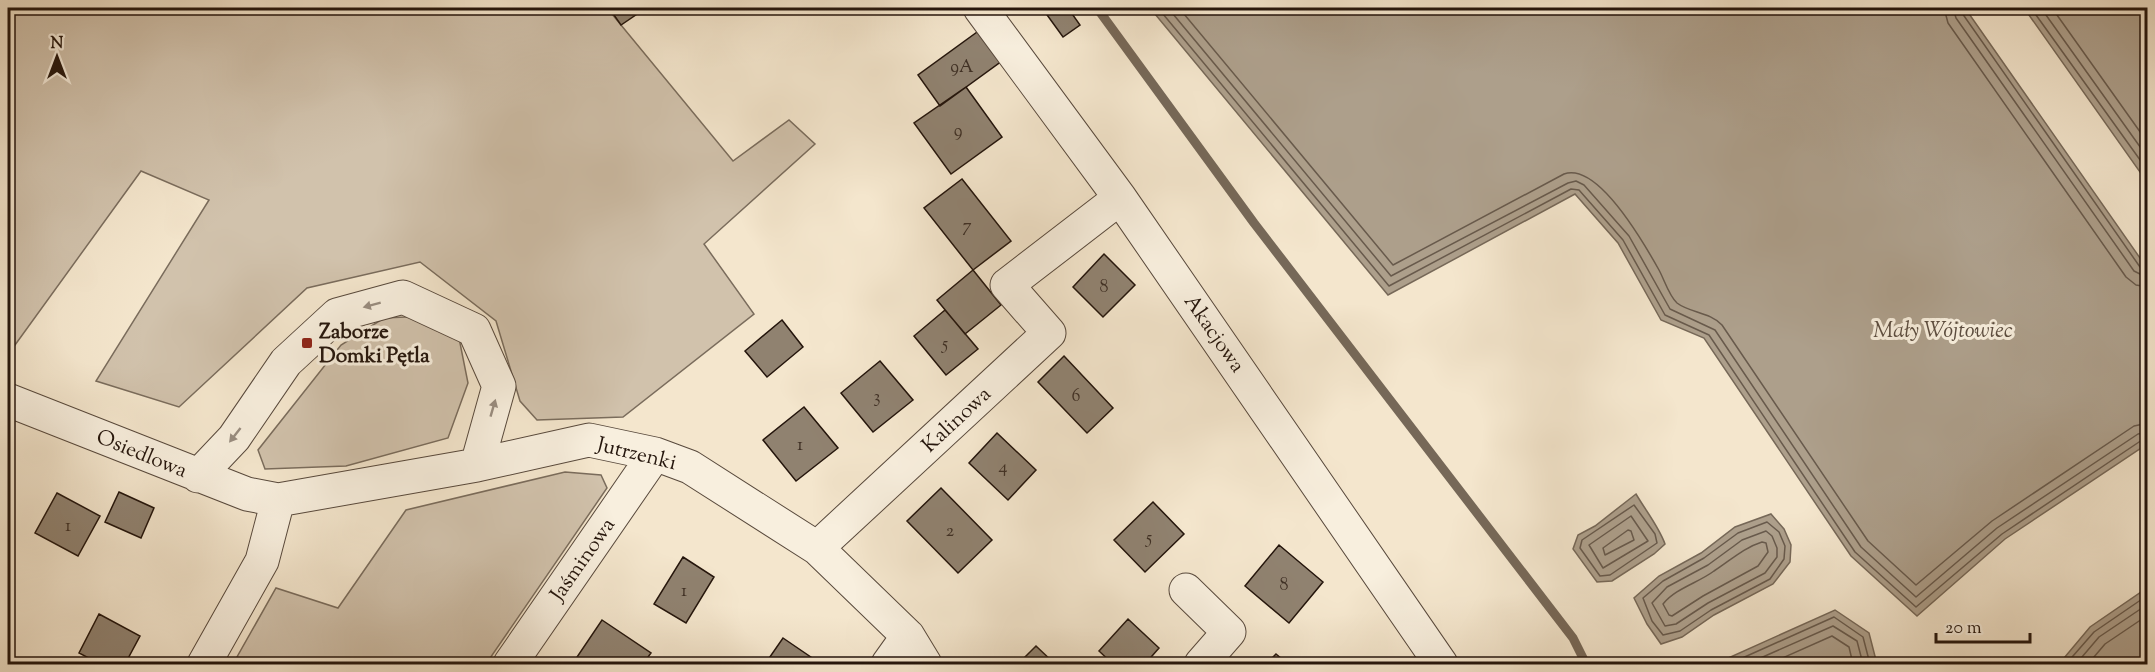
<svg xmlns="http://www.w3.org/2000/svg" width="2155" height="672" font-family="'Sorts Mill Goudy',serif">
  <rect width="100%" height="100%" fill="#f4e6cd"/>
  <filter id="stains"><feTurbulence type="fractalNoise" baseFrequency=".00333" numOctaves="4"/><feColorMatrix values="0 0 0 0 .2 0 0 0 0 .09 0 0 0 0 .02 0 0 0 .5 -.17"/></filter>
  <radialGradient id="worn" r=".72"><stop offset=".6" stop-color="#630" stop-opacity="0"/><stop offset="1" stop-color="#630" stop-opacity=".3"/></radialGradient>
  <path fill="#d1c2ac" stroke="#7a6c5c" stroke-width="1.5" d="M8,8H607L733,161L789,120L815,144L704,244L754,314L623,417L537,420L520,401L496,321L420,262L307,288L179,407L96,381L209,200L141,171L15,345L8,342Z
    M428,316L458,333L468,383L448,438L346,466L265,469L258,450L341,345L384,318Z
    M565,472L601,475L607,488L486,664H233L276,588L338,608L406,510Z"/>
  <path fill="#ad9f8b" stroke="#766858" stroke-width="1.5" d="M1150,8H1965L2147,268V444L2005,539L1917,616L1851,556L1704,338L1661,320L1618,243L1575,194L1388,295Z
    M2024,8H2147V182Z
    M1636,494C1646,511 1659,527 1665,544L1654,554L1612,581L1597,582L1573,549L1578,535L1595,526Z
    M1771,514L1784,529L1791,545L1790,562L1773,584L1714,615L1682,637L1661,644L1647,624L1634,598L1659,576L1701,553L1735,527Z
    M2147,588V664H2059L2090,627Z
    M1835,610L1869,633L1877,664H1715Z"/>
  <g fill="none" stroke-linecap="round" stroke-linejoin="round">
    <path stroke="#685a4c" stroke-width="1.5" d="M1158,8L1389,286L1571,189L1579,190L1623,240L1665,315L1709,335L1855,552L1916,607L2002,534L2142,440L2148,439
      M1168,8L1391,276L1568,183L1576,181L1584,185L1629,236L1670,309L1715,330L1861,547L1916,597L1997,528L2138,434L2148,432
      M1179,8L1393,265L1564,174C1598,162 1645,245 1659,270C1664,279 1669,296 1677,303C1690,313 1710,312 1722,325L1868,541L1916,585L1992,521L2134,426L2148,423
      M1944,8L1948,23L2126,277L2136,285L2148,287
      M1953,8L1956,18L2134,271L2148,278
      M1961,8L1962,13L2140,267L2148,270
      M2031,8L2148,171
      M2041,8L2148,158
      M2052,8L2148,143
      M1634,505L1655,534L1657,543L1610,575L1600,576L1580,548L1582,540Z
      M1631,516L1648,541L1603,568L1589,545Z
      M1767,522L1779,532L1785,546L1784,559L1770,579L1711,610L1680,631L1663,635L1652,621L1643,598L1663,581L1704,558L1738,533Z
      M1628,530L1631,531L1634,540L1605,555L1603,548Z
      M1766,531L1772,536L1777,548V557L1765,573L1708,603L1676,624L1665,626L1652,603L1667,587L1708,565L1742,540Z
      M1762,542L1766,543L1768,552L1758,566L1703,596L1672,616L1669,615L1663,604C1676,588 1698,583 1714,571C1731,560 1743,548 1762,542Z
      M1729,664L1834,617L1863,637L1870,664
      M1747,664L1833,626L1857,641L1863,664
      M1769,664L1832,636L1849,647L1853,664
      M2066,664L2094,632L2148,595
      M2076,664L2099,637L2148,604
      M2088,664L2105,644L2148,615"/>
    <path stroke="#766858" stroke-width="9" d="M1097,8L1254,223L1573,638L1586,664"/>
  </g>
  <path fill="#908270" stroke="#24150c" stroke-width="1.5" d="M609,8H646L621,25Z
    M1042,8H1068L1080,25L1063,37Z
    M984,27L1006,58L940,106L918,75Z
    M966,87L1002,137L951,174L914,123Z
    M962,179L1011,241L973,270L924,208Z
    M1104,254L1135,285L1103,317L1073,287Z
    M973,270L1001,305L965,334L937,300Z
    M945,310L978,349L946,375L914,336Z
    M782,320L803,347L767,377L745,351Z
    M1064,356L1113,408L1087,433L1038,382Z
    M880,361L913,400L873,432L841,393Z
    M804,407L838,448L796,481L763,440Z
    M997,433L1036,470L1008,500L969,463Z
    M941,488L992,540L958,573L907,521Z
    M119,492L154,508L141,538L105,522Z
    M57,493L100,516L78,556L35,533Z
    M1153,502L1184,534L1145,572L1114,540Z
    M1279,545L1323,582L1289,623L1245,586Z
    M683,557L714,577L686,623L654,604Z
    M99,614L140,636L125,664H100L79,653Z
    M1128,619L1159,648L1145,664H1113L1099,651Z
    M602,620L651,653L643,664H587L577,657Z
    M783,638L821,664H765Z
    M1036,646L1055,664H1018Z
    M1276,654L1288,664H1266Z"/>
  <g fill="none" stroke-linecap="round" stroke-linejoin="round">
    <defs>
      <path id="minor" d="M980,8L1120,198L1441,664
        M8,400L247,494L278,500L477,465L589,440L655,454L690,467L817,548L908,636L925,664
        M198,476L234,438L286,362L337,315L403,297L474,330L499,386L477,465
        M817,548L1049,333L1007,285L1120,198
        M1186,590L1229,632L1201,664
        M204,664L262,561L278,500
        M510,664L655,454
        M888,664L908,636"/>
    </defs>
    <use href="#minor" stroke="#58493c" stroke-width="35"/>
    <use href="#minor" stroke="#f8efde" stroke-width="33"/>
  </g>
  <defs><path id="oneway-solid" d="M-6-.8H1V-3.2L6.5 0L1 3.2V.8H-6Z" transform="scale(1.5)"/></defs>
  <g fill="#998d80">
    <use href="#oneway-solid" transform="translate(372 305) rotate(165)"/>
    <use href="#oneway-solid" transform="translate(493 408) rotate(-74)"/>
    <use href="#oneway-solid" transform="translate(235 435) rotate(128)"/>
  </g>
  <rect fill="#8f2418" stroke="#f8efde" stroke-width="2" x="301" y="337" width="12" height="12" rx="3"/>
  <g text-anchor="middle" stroke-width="6" stroke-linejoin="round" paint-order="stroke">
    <g font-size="18" fill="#3f3025">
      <text x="962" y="72">9A</text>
      <text x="958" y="136">9</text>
      <text x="967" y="231">7</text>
      <text x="1104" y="292">8</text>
      <text x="945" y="349">5</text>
      <text x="1076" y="401">6</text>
      <text x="877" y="402">3</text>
      <text x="800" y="450">1</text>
      <text x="1003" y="472">4</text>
      <text x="68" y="531">1</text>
      <text x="950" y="536">2</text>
      <text x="1149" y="543">5</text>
      <text x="1284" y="590">8</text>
      <text x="684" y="596">1</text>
    </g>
    <g font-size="21" font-weight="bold" fill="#24150c" stroke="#f8efde" text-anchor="start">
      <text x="319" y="338">Zaborze<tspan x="319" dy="24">Domki Pętla</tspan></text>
    </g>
    <g font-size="21" fill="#24150c" stroke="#f8efde">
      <text transform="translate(1215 333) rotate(55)" y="7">Akacjowa</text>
      <text transform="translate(956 419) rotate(-43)" y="7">Kalinowa</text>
      <text transform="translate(142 453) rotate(22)" y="7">Osiedlowa</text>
      <text transform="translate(637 453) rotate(14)" y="7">Jutrzenki</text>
      <text transform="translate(582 559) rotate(-55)" y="7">Jaśminowa</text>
    </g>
    <g font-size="22" font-style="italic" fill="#5b4c3f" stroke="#f8efde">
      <text x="1943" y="337">Mały Wójtowiec</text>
    </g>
  </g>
  <rect width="2155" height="672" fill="none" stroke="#f4e6cd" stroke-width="30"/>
  <rect x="9" y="9" width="2137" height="654" fill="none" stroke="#24150c" stroke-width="3"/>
  <rect x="15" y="15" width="2125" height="642" fill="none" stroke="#24150c" stroke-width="1.5"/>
  <g transform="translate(57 57)" stroke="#f8efde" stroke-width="4.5" paint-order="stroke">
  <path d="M0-4.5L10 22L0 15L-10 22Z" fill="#24150c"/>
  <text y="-9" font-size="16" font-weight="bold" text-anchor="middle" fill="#24150c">N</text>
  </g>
  <path d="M1936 633v9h94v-9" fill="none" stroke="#24150c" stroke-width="3"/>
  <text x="1945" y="633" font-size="18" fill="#24150c" stroke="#f8efde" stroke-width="4.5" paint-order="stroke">20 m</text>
  <rect width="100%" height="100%" filter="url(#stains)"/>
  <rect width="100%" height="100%" fill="url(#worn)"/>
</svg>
